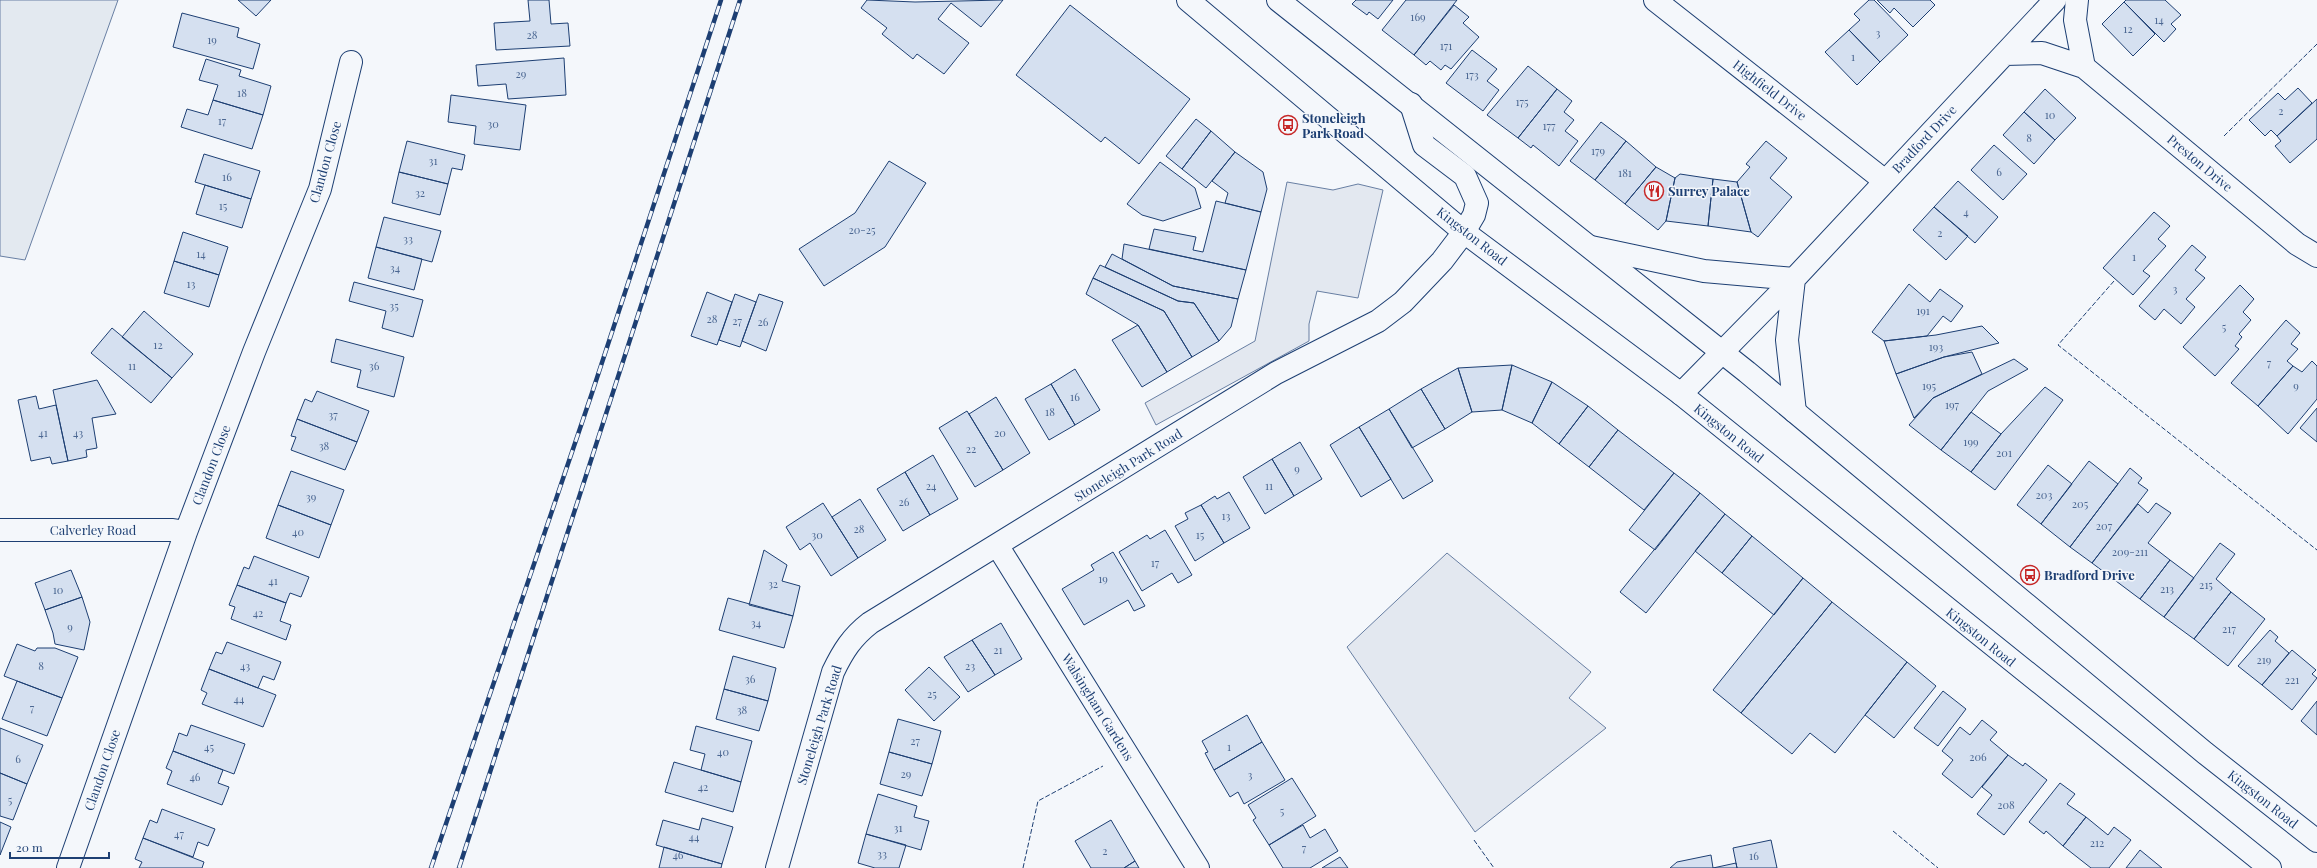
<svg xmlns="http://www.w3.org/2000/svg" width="2317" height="868" font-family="'Playfair Display',serif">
  <rect width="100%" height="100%" fill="#f4f7fb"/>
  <path fill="#e3e9f0" stroke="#687fa3" d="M0,0H118L25,260L0,256Z"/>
  <path fill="#e3e8f0" stroke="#687fa3" d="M1287,182L1333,190L1358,184L1383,190L1358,298L1317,291L1309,324V341L1156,425L1145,403L1255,341Z
    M1447,553L1591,672L1569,698L1606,728L1475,832L1347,647Z"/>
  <path fill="#d5e0f0" stroke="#1d3f73" d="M238,0H271L256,16Z
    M528,0H549L551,24L568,23L570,46L496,50L494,23L530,21Z
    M867,0L915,2L1003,0L981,27L951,3L938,19L969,43L944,74L917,54L913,59L882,34L887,28L861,8Z
    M1356,0H1393L1378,19L1369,12L1367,15L1352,4Z
    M1406,0H1457L1414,55L1382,30Z
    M1869,0H1874L1908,35L1880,62L1849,30L1860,20L1854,14Z
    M1877,0H1930L1935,5L1913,27L1894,8L1890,13Z
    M2126,0H2165L2181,15L2171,24L2176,29L2164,42L2124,2Z
    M2124,2L2155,34L2133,56L2102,24Z
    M1070,5L1190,99L1139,164L1105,137L1101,142L1016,75Z
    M1454,5L1469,17L1463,23L1479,37L1451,69L1445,65L1441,70L1430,61L1426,65L1414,55Z
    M182,13L239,28L237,37L260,44L253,69L173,47Z
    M1849,30L1880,62L1857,85L1825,52Z
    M1472,50L1497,69L1487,81L1499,90L1483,111L1446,83Z
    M564,58L566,95L508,99L506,84L478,86L476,65Z
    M206,59L241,70L239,76L271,86L263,115L213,100L218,85L199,80Z
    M1528,66L1557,89L1518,138L1487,115Z
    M2298,88L2312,103L2277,136L2271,130L2265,136L2249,120L2278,93L2285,100Z
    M1557,89L1572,101L1564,112L1574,120L1565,131L1578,141L1559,166L1533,145L1531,148L1518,138Z
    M2045,89L2076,118L2055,140L2024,112Z
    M451,95L526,105L520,150L474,144L476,126L448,122Z
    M2317,99V139L2290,163L2275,146L2281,141L2277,136Z
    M213,100L263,115L252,149L181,127L187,109L208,115Z
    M2024,112L2055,140L2034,164L2003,135Z
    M1196,119L1211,131L1182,169L1166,156Z
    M1601,122L1626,141L1595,180L1570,161Z
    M1211,131L1235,152L1206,188L1182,169Z
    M407,141L465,155L462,170L452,168L448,184L399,172Z
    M1626,141L1656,167L1625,204L1595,180Z
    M1766,141L1787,158L1770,178L1792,197L1758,237L1751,232L1737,182L1750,167L1746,164Z
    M1994,145L2027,174L2003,200L1971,170Z
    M1235,152L1263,172L1267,189L1261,212L1225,203L1228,193L1212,181Z
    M204,154L260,171L251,199L195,182Z
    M889,161L926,183L885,247L824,286L799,249L855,213Z
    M1160,162L1195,188L1201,208L1163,221L1142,215L1127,204Z
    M1656,167L1675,178L1666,221L1658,230L1625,204Z
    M399,172L448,184L440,215L392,203Z
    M1680,174L1713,179L1708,226L1666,221L1675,178Z
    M1713,179L1737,182L1751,232L1708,226Z
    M1958,181L1998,217L1975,243L1934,207Z
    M205,185L251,199L242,228L196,214Z
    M1216,201L1261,212L1246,270L1149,249L1154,229L1196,237L1193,250L1203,252Z
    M1934,207L1968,236L1946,260L1913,230Z
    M2154,212L2170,226L2158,239L2166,246L2143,271L2150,276L2133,295L2103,268Z
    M384,217L441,231L432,262L376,247Z
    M183,232L228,247L219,275L174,261Z
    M1124,244L1246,270L1238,299L1173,286L1122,259Z
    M2192,245L2206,257L2195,270L2205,278L2186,299L2195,307L2181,324L2164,309L2155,320L2139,306Z
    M376,247L422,259L414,290L368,278Z
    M1112,254L1173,286L1238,299L1231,327L1219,341L1194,303L1178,301L1105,267Z
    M174,261L219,275L209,307L164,293Z
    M1100,265L1178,301L1194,303L1219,341L1192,357L1164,311L1093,278Z
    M1093,278L1164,311L1192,357L1167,372L1138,325L1086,294Z
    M354,282L423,300L413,337L382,328L386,311L349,301Z
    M1909,284L1930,302L1940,289L1963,306L1951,322L1943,316L1927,336L1884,341L1872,332Z
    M2240,285L2254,299L2243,312L2251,320L2239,334L2242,337L2235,346L2239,349L2215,376L2183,347Z
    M707,292L732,302L717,345L691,336Z
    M735,294L756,302L740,347L719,340Z
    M759,294L783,302L766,351L742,341Z
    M144,311L193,354L172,378L122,337Z
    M2286,320L2300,333L2291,344L2298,349L2287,361L2293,366L2258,406L2231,383Z
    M1138,325L1167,372L1142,387L1112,340Z
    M1982,326L1999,343L1944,357L1896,374L1884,341L1936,335Z
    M112,328L172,378L151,403L91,353Z
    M336,339L404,357L394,397L357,387L361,370L331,362Z
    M1972,352L1982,374L1933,398L1914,418L1896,374L1944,357Z
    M2014,359L2028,369L1988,391L1941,450L1909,425L1933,398Z
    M2312,361L2317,366V399L2288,434L2258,406L2293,366L2302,372Z
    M1512,365L1502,410L1472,412L1458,368Z
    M1512,365L1552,382L1532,423L1502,410Z
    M1458,368L1472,412L1445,429L1421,389Z
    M1075,369L1100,410L1075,425L1051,384Z
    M97,380L116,414L92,418L97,448L86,450L87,457L68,461L53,390Z
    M1552,382L1588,406L1559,444L1532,423Z
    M1051,384L1075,425L1049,440L1025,399Z
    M2045,387L2063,400L1995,490L1971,472L2001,434Z
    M1421,389L1445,429L1412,448L1389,409Z
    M317,391L369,411L357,442L297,419L305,399L312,402Z
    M36,396L39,409L56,405L68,461L52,464L50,457L31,461L18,400Z
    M996,397L1030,453L1003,470L969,414Z
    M1588,406L1618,430L1589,467L1559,444Z
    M2317,408V442L2300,428Z
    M1389,409L1433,481L1403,499L1359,427Z
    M967,411L1003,470L975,487L939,428Z
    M1971,412L2001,434L1971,472L1941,450Z
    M297,419L357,442L345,470L291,450L296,437L291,436Z
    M1359,427L1391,479L1361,497L1330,445Z
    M1618,430L1674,473L1644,510L1589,467Z
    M1300,442L1322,479L1294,496L1272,459Z
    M933,455L958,499L930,515L905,472Z
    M1272,459L1294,496L1265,514L1243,477Z
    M2089,461L2118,484L2070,547L2041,524Z
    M2048,465L2072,484L2041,524L2017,505Z
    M2130,468L2142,478L2138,483L2148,490L2092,563L2070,547Z
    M291,471L344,490L331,525L278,505Z
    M905,472L930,515L903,531L877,489Z
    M1674,473L1700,493L1655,550L1629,530Z
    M1229,492L1250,528L1224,543L1201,505L1215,496L1217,499Z
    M1700,493L1725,514L1646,613L1620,592Z
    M860,499L886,540L858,558L832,517Z
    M823,503L858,558L831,576L810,543L800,550L786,527Z
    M2156,503L2171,513L2148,543L2170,560L2140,599L2092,563L2138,504L2148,513Z
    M278,505L331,525L319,558L266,538Z
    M1201,505L1224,543L1195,561L1175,526L1188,519L1185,513Z
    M1725,514L1752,536L1722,573L1695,551Z
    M1165,530L1192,575L1178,583L1172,573L1142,591L1119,552L1147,535L1150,539Z
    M1752,536L1803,578L1774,615L1722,573Z
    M2220,543L2235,554L2216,579L2231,592L2194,639L2164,617Z
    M764,550L787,565L782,581L800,586L793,616L749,605Z
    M1113,552L1145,606L1134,611L1128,600L1084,625L1062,589L1094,570L1091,565Z
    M254,556L309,577L301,597L290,593L286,603L237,585L244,567L249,569Z
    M2170,560L2194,578L2164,617L2140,599Z
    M71,570L82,597L45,610L35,583Z
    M1803,578L1832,602L1741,713L1713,690Z
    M237,585L286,603L280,621L291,625L286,640L231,619L235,607L229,605Z
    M2231,592L2265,619L2228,666L2194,639Z
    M82,597L90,622L84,650L55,644L53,633L45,610Z
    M728,598L793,616L784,648L719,630Z
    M1832,602L1907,662L1835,753L1810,733L1792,754L1741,713Z
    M1001,623L1022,659L995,675L972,640Z
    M2270,630L2278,637L2275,641L2289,653L2262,685L2238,666Z
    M972,640L995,675L968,692L944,657Z
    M227,642L281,662L274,680L263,676L258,688L209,669L216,652L222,654Z
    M17,644L35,651L37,648H55L78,657L62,698L4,676Z
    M2292,650L2316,670L2312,674L2317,678L2292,710L2262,685Z
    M733,656L776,668L768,701L724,689Z
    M1907,662L1936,686L1894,738L1865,715Z
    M929,667L960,697L934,721L905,690Z
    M209,669L276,695L263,727L202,704L207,693L201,690Z
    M17,681L62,698L47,736L2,719Z
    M724,689L768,701L759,731L716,719Z
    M1943,691L1966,709L1938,746L1914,728Z
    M2317,701V735L2301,721Z
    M1247,715L1262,742L1214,770L1205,753L1208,752L1202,741Z
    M898,719L941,731L932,764L889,752Z
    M1982,720L1997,732L1990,740L2008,755L1972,798L1942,774L1953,760L1942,751L1960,727L1970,735Z
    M191,725L245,744L234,774L173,751L179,733L187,736Z
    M696,726L752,741L741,782L701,770L705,754L690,750Z
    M0,728L43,745L27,784L0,773Z
    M1262,742L1285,780L1244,804L1238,792L1230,797L1214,770Z
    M173,751L223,770L218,783L229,787L222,805L167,784L172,771L166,768Z
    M889,752L932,764L922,796L880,784Z
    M2008,755L2023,766L2025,763L2047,780L2004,835L1977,814L1992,795L1982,787Z
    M674,762L741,782L733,812L665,792Z
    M0,773L27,784L13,820L0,816Z
    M1292,778L1316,816L1269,845L1253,820L1256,818L1248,805Z
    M2060,783L2075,794L2067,804L2086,817L2063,846L2046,831L2044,834L2029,822Z
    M878,794L917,806L914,817L929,821L921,850L866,834Z
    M162,809L215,829L208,846L198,842L193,857L143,838L150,820L157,823Z
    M2086,817L2108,835L2114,827L2131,840L2109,868H2091L2063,846Z
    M702,818L733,827L722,864L656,845L663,820L699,830Z
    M1111,820L1135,861L1124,868H1091L1075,841Z
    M0,822L11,827L0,855Z
    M1303,825L1310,838L1325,829L1338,851L1310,868H1283L1269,845Z
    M866,834L906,845L899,868H875L858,863Z
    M143,838L204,862L202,868H139L142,862L135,859Z
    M1771,840L1777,868H1737L1733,848Z
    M664,847L722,864L721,868H659Z
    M2140,850L2162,868H2126Z
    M1711,855L1713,868L1736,863L1737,868H1670L1677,862Z
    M1340,857L1348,868H1322Z
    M1135,861L1139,868H1124Z"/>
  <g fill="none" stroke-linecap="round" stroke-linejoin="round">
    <defs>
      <path id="minor" d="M1655,0L1885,181
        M2077,0L2075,20L2084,67
        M2005,54L2042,53L2084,67L2297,244L2317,256
        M1591,247L1704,271L1794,279
        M1794,279L1787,340L1795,412
        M1681,394L1794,279L2055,0
        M0,530H173L186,532
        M997,545L1198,868
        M68,868L186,532L254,352L320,189L351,62
        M777,868L833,672C843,651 852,637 870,623L1276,373L1378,321L1403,302L1442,261L1464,232L1474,215L1477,203L1465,176L1424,145L1411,104"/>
      <path id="highway" d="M1188,0L1464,232L1681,394L2270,868
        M1278,0L1747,372L2205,753L2317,841"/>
    </defs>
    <use href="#minor" stroke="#1d3f73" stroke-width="24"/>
    <use href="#highway" stroke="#1d3f73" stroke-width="24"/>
    <use href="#minor" stroke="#f4f7fb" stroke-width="22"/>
    <use href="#highway" stroke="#f4f7fb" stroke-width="22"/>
    <defs>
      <path id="rail" d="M431,868L592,393L721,0
        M459,868L740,0"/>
    </defs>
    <use href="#rail" stroke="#1d3f73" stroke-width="4.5"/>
    <use href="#rail" stroke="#f4f7fb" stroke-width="3" stroke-dasharray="9" stroke-linecap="butt"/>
    <path stroke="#1d3f73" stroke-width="1" stroke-dasharray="5 2" stroke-linecap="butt" d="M2224,136L2317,44
      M2114,281L2058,345L2317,550
      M1893,831L1938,868
      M1474,840L1494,868
      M1023,868L1038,801L1103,766"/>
  </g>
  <defs>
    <symbol id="bus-ring" viewBox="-11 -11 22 22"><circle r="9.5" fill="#f4f7fb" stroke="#c62828" stroke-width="1.5"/><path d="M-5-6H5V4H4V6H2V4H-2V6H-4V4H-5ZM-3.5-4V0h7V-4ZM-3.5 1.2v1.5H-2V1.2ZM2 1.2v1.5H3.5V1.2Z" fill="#c62828"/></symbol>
    <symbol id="restaurant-ring" viewBox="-11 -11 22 22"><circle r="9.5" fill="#f4f7fb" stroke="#c62828" stroke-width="1.5"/><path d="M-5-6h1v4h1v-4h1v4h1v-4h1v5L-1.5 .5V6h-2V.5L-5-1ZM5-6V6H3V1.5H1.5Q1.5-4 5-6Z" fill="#c62828"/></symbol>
  </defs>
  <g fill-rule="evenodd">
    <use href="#bus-ring" x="1277" y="114" width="22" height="22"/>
    <use href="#restaurant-ring" x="1643" y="180" width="22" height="22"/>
    <use href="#bus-ring" x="2019" y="564" width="22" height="22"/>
  </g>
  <g text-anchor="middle" stroke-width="3" stroke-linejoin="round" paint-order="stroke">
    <g font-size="11" fill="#4b6792">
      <text x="1418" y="21">169</text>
      <text x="2159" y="24">14</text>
      <text x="2128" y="33">12</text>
      <text x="1878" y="37">3</text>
      <text x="532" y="39">28</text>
      <text x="212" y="44">19</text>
      <text x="1446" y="50">171</text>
      <text x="1853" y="61">1</text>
      <text x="521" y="78">29</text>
      <text x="1472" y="79">173</text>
      <text x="242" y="97">18</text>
      <text x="1522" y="106">175</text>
      <text x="2281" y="115">2</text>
      <text x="2050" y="119">10</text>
      <text x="222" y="125">17</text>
      <text x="493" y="128">30</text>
      <text x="1549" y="130">177</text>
      <text x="2029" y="142">8</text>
      <text x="1598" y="155">179</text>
      <text x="433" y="165">31</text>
      <text x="1999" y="176">6</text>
      <text x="1625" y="177">181</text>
      <text x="227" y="181">16</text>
      <text x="420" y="197">32</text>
      <text x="223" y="210">15</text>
      <text x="1966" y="216">4</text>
      <text x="862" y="234">20-25</text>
      <text x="1940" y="237">2</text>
      <text x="408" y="243">33</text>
      <text x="201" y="258">14</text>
      <text x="2134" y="261">1</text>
      <text x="395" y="272">34</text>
      <text x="191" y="288">13</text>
      <text x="2175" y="293">3</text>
      <text x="394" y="310">35</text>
      <text x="1923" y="315">191</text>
      <text x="712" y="323">28</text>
      <text x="737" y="325">27</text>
      <text x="763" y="326">26</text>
      <text x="2224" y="331">5</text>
      <text x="158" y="349">12</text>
      <text x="1936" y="351">193</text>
      <text x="2269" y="367">7</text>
      <text x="132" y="370">11</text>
      <text x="374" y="370">36</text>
      <text x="1929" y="390">195</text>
      <text x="2296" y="390">9</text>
      <text x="1075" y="401">16</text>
      <text x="1952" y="409">197</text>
      <text x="1050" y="416">18</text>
      <text x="333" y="419">37</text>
      <text x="43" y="437">41</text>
      <text x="78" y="437">43</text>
      <text x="1000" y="437">20</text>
      <text x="1971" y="446">199</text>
      <text x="324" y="450">38</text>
      <text x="971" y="453">22</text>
      <text x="2004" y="457">201</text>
      <text x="1297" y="473">9</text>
      <text x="931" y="490">24</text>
      <text x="1269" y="490">11</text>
      <text x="2044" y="499">203</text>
      <text x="311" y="501">39</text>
      <text x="904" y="506">26</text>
      <text x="2080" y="508">205</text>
      <text x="1226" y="520">13</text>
      <text x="2104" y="530">207</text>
      <text x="859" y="533">28</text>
      <text x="298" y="536">40</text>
      <text x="817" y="539">30</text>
      <text x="1200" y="539">15</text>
      <text x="2130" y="556">209-211</text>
      <text x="1155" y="567">17</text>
      <text x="1103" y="583">19</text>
      <text x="273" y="585">41</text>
      <text x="773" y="588">32</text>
      <text x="2206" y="589">215</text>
      <text x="2167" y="593">213</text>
      <text x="58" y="594">10</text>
      <text x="258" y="617">42</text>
      <text x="756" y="627">34</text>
      <text x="70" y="631">9</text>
      <text x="2229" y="633">217</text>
      <text x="998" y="654">21</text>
      <text x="2264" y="664">219</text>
      <text x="41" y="670">8</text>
      <text x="245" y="670">43</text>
      <text x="970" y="670">23</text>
      <text x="750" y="683">36</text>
      <text x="2292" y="684">221</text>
      <text x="932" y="698">25</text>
      <text x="239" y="703">44</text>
      <text x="32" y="712">7</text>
      <text x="742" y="714">38</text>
      <text x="915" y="745">27</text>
      <text x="209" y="751">45</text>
      <text x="1229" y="751">1</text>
      <text x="723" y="756">40</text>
      <text x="1978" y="761">206</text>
      <text x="18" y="763">6</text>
      <text x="906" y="778">29</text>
      <text x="1250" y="779">3</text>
      <text x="195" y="781">46</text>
      <text x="703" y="791">42</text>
      <text x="10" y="804">5</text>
      <text x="2006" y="809">208</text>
      <text x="1282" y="815">5</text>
      <text x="898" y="832">31</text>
      <text x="179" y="838">47</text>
      <text x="694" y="841">44</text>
      <text x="2097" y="847">212</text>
      <text x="1304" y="852">7</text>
      <text x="1105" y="855">2</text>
      <text x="882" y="858">33</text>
      <text x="678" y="859">46</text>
      <text x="1754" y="860">16</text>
    </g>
    <g font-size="13" fill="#1d3f73" stroke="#f4f7fb">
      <text transform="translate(1770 90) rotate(38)" y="5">Highfield Drive</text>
      <text transform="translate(1924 139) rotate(-47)" y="5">Bradford Drive</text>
      <text transform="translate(325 162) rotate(-74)" y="5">Clandon Close</text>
      <text transform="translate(2200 163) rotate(40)" y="5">Preston Drive</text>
      <text transform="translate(1472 236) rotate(38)" y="5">Kingston Road</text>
      <text transform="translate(1729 433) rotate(39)" y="5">Kingston Road</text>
      <text transform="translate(211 465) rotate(-69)" y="5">Clandon Close</text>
      <text transform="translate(1128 465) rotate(-32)" y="5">Stoneleigh Park Road</text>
      <text x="93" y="535">Calverley Road</text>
      <text transform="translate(1981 637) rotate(39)" y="5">Kingston Road</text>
      <text transform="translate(1098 707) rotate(58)" y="5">Walsingham Gardens</text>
      <text transform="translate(819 725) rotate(-73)" y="5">Stoneleigh Park Road</text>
      <text transform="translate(102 770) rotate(-71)" y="5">Clandon Close</text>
      <text transform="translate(2263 799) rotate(38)" y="5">Kingston Road</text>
    </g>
    <g font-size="13" font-weight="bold" fill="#1d3f73" stroke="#f4f7fb" text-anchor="start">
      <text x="1302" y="123">Stoneleigh<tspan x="1302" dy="15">Park Road</tspan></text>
      <text x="1668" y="196">Surrey Palace</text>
      <text x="2044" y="580">Bradford Drive</text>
    </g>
  </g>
  <path d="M10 852v6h99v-6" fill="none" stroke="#1d3f73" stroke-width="2"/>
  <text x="16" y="852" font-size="12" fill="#1d3f73" stroke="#f4f7fb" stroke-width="3" paint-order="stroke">20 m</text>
</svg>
